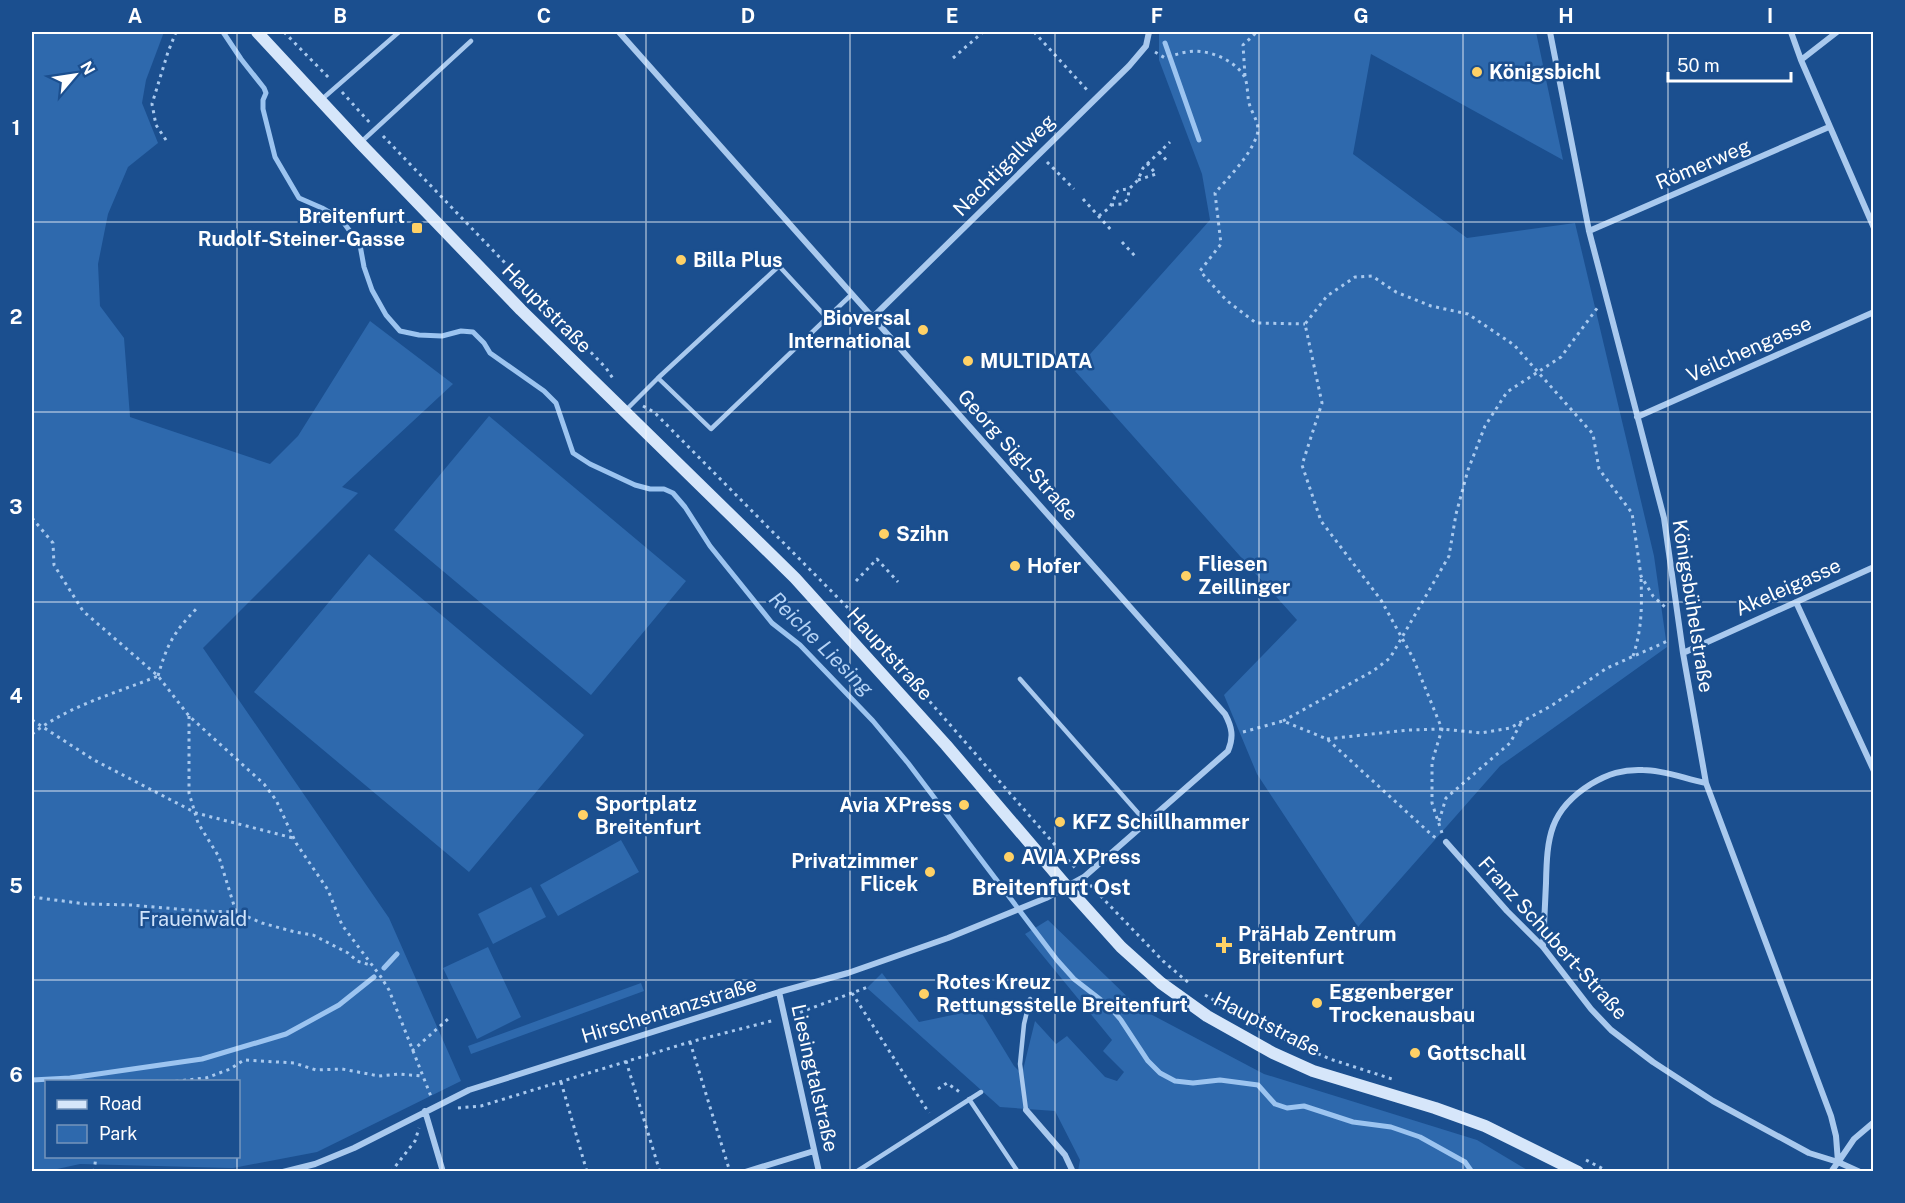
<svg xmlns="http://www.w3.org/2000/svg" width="1905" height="1203" font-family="'Public Sans',sans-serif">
  <rect width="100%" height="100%" fill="#1b4f8f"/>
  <path fill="#2e69ad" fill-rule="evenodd" d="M32,32H164L146,80L142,103L158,143L128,167L108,214L98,264L100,306L124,338L130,417L270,464L298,436L370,321L453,384L342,487L358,493L203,648L389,918L461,1081L317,1152L233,1168L80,1164L48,1171H32ZM46,1082H238V1156H46Z
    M1159,32H1536L1563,160L1371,54L1353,154L1467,238L1575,223L1654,556L1667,647L1500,766L1358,927L1257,774L1224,695L1297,620L1075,371L1210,220L1202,174L1159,60Z
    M489,416L686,581L591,695L394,530Z
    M369,554L584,735L469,872L254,692Z
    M621,840L639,872L558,916L540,885Z
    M531,887L546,917L493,944L478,914Z
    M1048,920L1139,1008L1264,1074L1477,1140L1529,1171H1078L1080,1160L1055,1111L1000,1107L867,988L882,973L919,1022L962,1013L975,1002L1014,1066L1022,1074L1035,1021L1056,1044L1067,1036L1105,1077L1117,1081L1124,1072L1103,1051L1112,1040L1025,934Z
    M488,947L521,1017L477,1039L443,968Z
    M641,983L644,991L471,1054L468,1046Z"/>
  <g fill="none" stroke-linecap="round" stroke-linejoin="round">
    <path stroke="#9cc4f0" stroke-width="5" d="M223,32L241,59L264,88L266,93L263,100V109L275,157L299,198L322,208L341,219L360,245L364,267L372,290L386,315L400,331L419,335L442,336L461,331L473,332L484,343L490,353L544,391L556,403L573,453L590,464L635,485L650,489H664L673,493L685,507L710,546L772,623L800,645L873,721L908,763L1057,960L1074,979L1110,1007L1121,1020L1148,1061L1160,1073L1175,1081L1193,1083L1220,1080L1258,1085L1275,1104L1287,1108L1304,1106L1353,1122L1391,1127L1420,1137L1465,1162L1472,1172
      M1165,43L1199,140
      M384,968L397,954
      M32,1080L70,1078L202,1059L286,1034L339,1005L374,977"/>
    <path stroke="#a9c9ee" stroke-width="3" stroke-dasharray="3 4.5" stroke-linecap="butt" d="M284,32L330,79
      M1034,32L1088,91
      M1155,52L1165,58C1172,56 1179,53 1187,52C1205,48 1234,59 1244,76C1248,83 1247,94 1249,103C1252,115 1262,124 1256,138C1248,158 1229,177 1215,193L1221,244L1200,271L1226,300L1256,323L1305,324
      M953,58L983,32
      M1245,76L1243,45L1257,32
      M342,92L370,123
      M383,136L606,368L614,380
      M166,140L156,125L152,104L168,52L176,32
      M1159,152L1168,162
      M1047,162L1074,189
      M1138,180L1156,174L1147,163
      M1083,199L1112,231
      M1111,205L1122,204L1128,199L1129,189
      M1099,216C1102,213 1109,209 1111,205C1118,194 1111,190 1129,189L1138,180L1143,168L1170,142
      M1122,242L1135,256
      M643,406L654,412L849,609L1076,869
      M32,518L53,543L54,565L83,611L158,676L189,716L264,784L276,800L296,843L328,890L342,925L381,977L389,990L432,1099
      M856,581L877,559L898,582
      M1633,656C1642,629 1642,607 1641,578
      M158,676C167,644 174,632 197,608
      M189,716V793L198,823L219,857L236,912
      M32,720L94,760L196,813L293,838
      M1283,721L1373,671L1390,658L1449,556L1456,514L1468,470L1485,426L1507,392L1561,357L1598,307
      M1243,732L1283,721L1327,739L1433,836L1438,839
      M32,734C70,705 114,694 158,676
      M1327,739L1408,730L1442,729L1481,733L1510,728L1551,706L1607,668L1670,640
      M1439,821L1446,798L1510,743L1521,723
      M1442,833L1432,803V762L1442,729L1413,658L1381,600L1321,521L1302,465L1322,403L1305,324L1327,296L1355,277L1372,276L1396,292L1431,306L1468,314L1514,345L1593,434L1599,469L1632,513L1641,576L1653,596L1666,608
      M1090,885L1163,961L1190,984
      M32,897L86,904L131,905L200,911L236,912L262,923L295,932L313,935L348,953L357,961L370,965
      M852,993L929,1113
      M1205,995L1266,1031L1330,1059L1392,1079
      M793,1015L868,987
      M690,1042L730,1172
      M412,1051L449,1018
      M626,1061L660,1172
      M168,1082L206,1078L230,1069L244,1060L294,1063L316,1070L342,1069L379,1076L399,1074L422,1076
      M561,1082L587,1172
      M938,1089L947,1083L961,1093
      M458,1108L481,1106L690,1042L775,1020
      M1586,1160L1609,1172
      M94,1172L96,1156
      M391,1172L415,1141L419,1128"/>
    <path stroke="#a9c9ee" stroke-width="4.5" d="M321,100L399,32
      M360,143L471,41
      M658,378L779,266L827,318
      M626,410L658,378L711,429L851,295
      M1020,679L1146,822
      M969,1099L1018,1172
      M1026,1110L1020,1064L1024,1024L1030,999
      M856,1172L981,1092"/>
    <path stroke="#a9c9ee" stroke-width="6" d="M1550,32L1589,231L1664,518L1683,653L1706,783L1831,1116L1836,1136L1838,1162L1831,1172
      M1791,32L1801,60L1874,228
      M1801,60L1837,32
      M1589,231L1829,127
      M873,317L1129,66L1146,46L1149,32
      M1637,417L1874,312
      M1796,602L1874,771
      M1683,653L1874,567
      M1446,842L1507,911L1543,947L1591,1009L1611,1030L1653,1062L1713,1101L1809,1153L1838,1162L1860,1172
      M1543,947C1544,926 1545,904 1546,883C1547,838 1549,810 1591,784C1608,774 1623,769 1643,770C1664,770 1685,779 1706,783
      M779,992L819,1172
      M1026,1110L1065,1155L1073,1172
      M425,1111L443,1172
      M1839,1161L1854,1139L1874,1122
      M283,1172L315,1164L354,1148L469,1090L779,992L848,973L948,938L1046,898L1084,877L1228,751C1234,737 1232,727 1225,714L619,32
      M745,1172L814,1151"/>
    <path stroke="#d6e6fa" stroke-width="12" d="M257,32L360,143L521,310L795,578L946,745L1068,888L1121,947L1161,983L1207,1016L1273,1053L1313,1071L1435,1108L1485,1126L1578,1172"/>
  </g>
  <path fill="none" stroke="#fff" stroke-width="1.5" stroke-opacity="0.55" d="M237,32V1082M442,32V1172M646,32V1172M850,32V1172M1055,32V1172M1259,32V1172M1463,32V1172M1668,32V1172M32,222H1874M32,412H1874M32,602H1874M32,791H1874M32,980H1874M237,1156V1172"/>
  <g fill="#ffd166" stroke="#1b4f8f" stroke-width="2">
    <circle cx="1477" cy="72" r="6"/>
    <rect x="411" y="222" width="12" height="12" rx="3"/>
    <circle cx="681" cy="260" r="6"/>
    <circle cx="923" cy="330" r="6"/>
    <circle cx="968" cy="361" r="6"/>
    <circle cx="884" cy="534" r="6"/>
    <circle cx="1015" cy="566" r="6"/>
    <circle cx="1186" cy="576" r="6"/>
    <circle cx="964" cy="805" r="6"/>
    <circle cx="583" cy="815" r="6"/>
    <circle cx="1060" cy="822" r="6"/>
    <circle cx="1009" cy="857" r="6"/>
    <circle cx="930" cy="872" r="6"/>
    <path d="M1221 936h6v6h6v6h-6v6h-6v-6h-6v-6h6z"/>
    <circle cx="924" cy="994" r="6"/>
    <circle cx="1317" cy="1003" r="6"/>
    <circle cx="1415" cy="1053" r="6"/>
  </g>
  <g text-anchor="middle" stroke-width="5" stroke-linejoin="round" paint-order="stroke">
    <g font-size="20" font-weight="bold" fill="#fff" stroke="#1b4f8f" text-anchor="start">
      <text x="1489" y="79">Königsbichl</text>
      <text x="405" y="223" text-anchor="end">Breitenfurt<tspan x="405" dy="23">Rudolf-Steiner-Gasse</tspan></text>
      <text x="693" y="267">Billa Plus</text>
      <text x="911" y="325" text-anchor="end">Bioversal<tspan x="911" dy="23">International</tspan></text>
      <text x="980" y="368">MULTIDATA</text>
      <text x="896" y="541">Szihn</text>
      <text x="1198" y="571">Fliesen<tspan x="1198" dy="23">Zeillinger</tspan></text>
      <text x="1027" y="573">Hofer</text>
      <text x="595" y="811">Sportplatz<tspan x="595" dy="23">Breitenfurt</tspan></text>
      <text x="952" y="812" text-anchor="end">Avia XPress</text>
      <text x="1072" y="829">KFZ Schillhammer</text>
      <text x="1021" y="864">AVIA XPress</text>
      <text x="918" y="868" text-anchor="end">Privatzimmer<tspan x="918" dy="23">Flicek</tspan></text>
      <text x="1238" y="941">PräHab Zentrum<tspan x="1238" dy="23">Breitenfurt</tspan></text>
      <text x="936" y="989">Rotes Kreuz<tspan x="936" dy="23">Rettungsstelle Breitenfurt</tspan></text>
      <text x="1329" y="999">Eggenberger<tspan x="1329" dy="23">Trockenausbau</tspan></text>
      <text x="1427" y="1060">Gottschall</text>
    </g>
    <g font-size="20" fill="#fff" stroke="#1b4f8f">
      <text transform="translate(1703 164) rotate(-23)" y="7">Römerweg</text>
      <text transform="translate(1004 165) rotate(-45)" y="7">Nachtigallweg</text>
      <text transform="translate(547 308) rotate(45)" y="7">Hauptstraße</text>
      <text transform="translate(1749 349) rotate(-24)" y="7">Veilchengasse</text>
      <text transform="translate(1018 455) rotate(48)" y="7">Georg Sigl-Straße</text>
      <text transform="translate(1788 587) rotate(-24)" y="7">Akeleigasse</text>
      <text transform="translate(1693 606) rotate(81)" y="7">Königsbühelstraße</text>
      <text transform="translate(890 654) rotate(48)" y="7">Hauptstraße</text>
      <text transform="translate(1553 938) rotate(48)" y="7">Franz Schubert-Straße</text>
      <text transform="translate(669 1010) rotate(-17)" y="7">Hirschentanzstraße</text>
      <text transform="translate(1267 1024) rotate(27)" y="7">Hauptstraße</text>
      <text transform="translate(815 1078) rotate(77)" y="7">Liesingtalstraße</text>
    </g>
    <g font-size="20" fill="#cfe3fa" stroke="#1b4f8f">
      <text x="193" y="926">Frauenwald</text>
    </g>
    <g font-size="21" font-style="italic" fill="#b5d3f5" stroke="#1b4f8f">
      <text transform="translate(821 644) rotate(45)" y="7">Reiche Liesing</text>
    </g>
    <g font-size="22" font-weight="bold" fill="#fff" stroke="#1b4f8f">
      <text x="1051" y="895">Breitenfurt Ost</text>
    </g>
  </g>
  <rect width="1905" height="1203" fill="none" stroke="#1b4f8f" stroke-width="66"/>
  <rect x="45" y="1080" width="195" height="78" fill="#1b4f8f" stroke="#7695bc" stroke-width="1.5"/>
  <rect x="57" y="1100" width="30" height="9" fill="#d6e6fa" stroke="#7695bc" stroke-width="1.5"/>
  <text x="99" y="1110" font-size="18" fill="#ffffff">Road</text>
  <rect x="57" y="1125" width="30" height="18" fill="#2e69ad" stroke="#7695bc" stroke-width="1.5"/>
  <text x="99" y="1140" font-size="18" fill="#ffffff">Park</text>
  <g transform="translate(75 75) rotate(61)" stroke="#1b4f8f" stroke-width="4.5" paint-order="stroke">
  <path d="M0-4.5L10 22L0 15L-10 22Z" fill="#ffffff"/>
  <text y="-9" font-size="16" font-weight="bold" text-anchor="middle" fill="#ffffff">N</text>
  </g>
  <path d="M1668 72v9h123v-9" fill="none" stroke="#ffffff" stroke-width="3"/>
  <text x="1677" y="72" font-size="18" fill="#ffffff" stroke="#1b4f8f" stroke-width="4.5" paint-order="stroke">50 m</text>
  <rect x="33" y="33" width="1839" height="1137" fill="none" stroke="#fff" stroke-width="2"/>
  <g font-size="20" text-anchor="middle" font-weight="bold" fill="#fff">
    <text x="135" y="23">A</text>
    <text x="340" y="23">B</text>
    <text x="544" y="23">C</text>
    <text x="748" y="23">D</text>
    <text x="952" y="23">E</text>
    <text x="1157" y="23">F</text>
    <text x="1361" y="23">G</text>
    <text x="1566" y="23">H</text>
    <text x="1770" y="23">I</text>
    <text x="16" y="135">1</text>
    <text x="16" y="324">2</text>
    <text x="16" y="514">3</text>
    <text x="16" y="703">4</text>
    <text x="16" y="893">5</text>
    <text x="16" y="1082">6</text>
  </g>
</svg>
